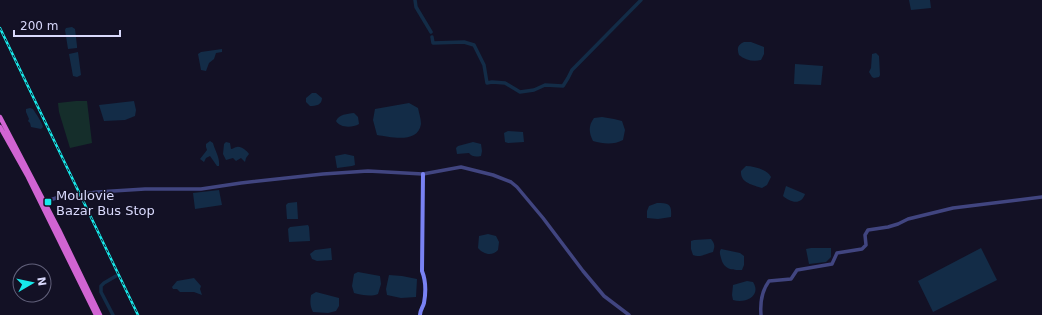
<svg xmlns="http://www.w3.org/2000/svg" width="1042" height="315" font-family="'DejaVu Sans',sans-serif">
  <rect width="100%" height="100%" fill="#131125"/>
  <path fill="#152e2b" d="M76,101H87L92,143L70,148L59,112L58,103Z"/>
  <path fill="#132c47" d="M909,0H930L931,8L911,10Z
    M72,27L75,29L77,46V48L68,49L65,30L66,28Z
    M744,42H751L764,47V54L761,60C753,62 745,60 739,55C737,49 737,45 744,42Z
    M222,49V52L216,53L214,59L209,63L206,71L201,70L198,54L201,52Z
    M78,52L81,75L77,77L73,76L69,54Z
    M876,53L879,56L880,75L879,77L874,78L872,77L869,72L871,68L872,54Z
    M795,64L823,66L821,85L794,84Z
    M312,93H316L322,98C322,105 316,106 310,106L306,102V98Z
    M134,101L136,110L135,116L125,120L104,121L99,105Z
    M409,103L418,108C419,113 421,119 421,124C418,144 391,137 377,135L373,120L375,109Z
    M30,108L33,109C36,114 42,122 43,127L41,129L31,127L30,123L28,121L29,119L26,112V109Z
    M354,113L358,117L359,124C352,128 340,128 336,121C339,114 347,114 354,113Z
    M602,117L614,119L622,121L625,130L623,140C614,145 603,144 593,141C589,133 588,126 594,118Z
    M508,131L523,132L524,142L508,143L505,142L504,133Z
    M210,141L213,143C215,151 220,157 219,166H217L210,156L206,158L204,162L200,159L207,150L206,147V144Z
    M226,142L230,143L231,149C233,149 235,147 237,147C241,146 247,151 249,154L246,158L245,162L241,158L236,161L233,158L226,160L223,154L224,144Z
    M473,142L481,144L482,151L481,156C476,157 472,157 469,153L457,154L456,148L458,146Z
    M345,154L354,156L355,165L352,166L337,168L335,156Z
    M746,166C754,166 768,170 771,177L767,185L762,188C753,185 740,183 741,171Z
    M786,186L805,194C801,206 790,202 783,196Z
    M219,190L222,205L195,209L193,193Z
    M297,202L298,219H287L286,205L288,203Z
    M657,203C669,203 672,204 671,217L658,219L647,218V211L649,206Z
    M308,225L309,227L310,241L289,242L288,229L290,227Z
    M488,234L496,236L499,242L498,250C492,257 483,254 478,248L479,236Z
    M711,239C715,244 715,246 713,252C706,254 699,258 693,255L691,249V241L694,240Z
    M331,248L332,260L317,261L312,259L310,254L315,250Z
    M811,248H831V257L826,262L809,264L806,249Z
    M981,248L997,280L933,312L918,281Z
    M721,249L740,253L744,256V265L742,270C732,270 724,270 721,258C720,254 719,252 721,249Z
    M358,272L380,276L381,284L378,294C371,297 362,295 354,293L352,286L354,274Z
    M389,275L402,276L417,279L416,297L401,298L387,295L386,289Z
    M194,278L201,286L200,289L202,295L194,292H180L177,289H173L172,287L177,281Z
    M747,281L753,282C762,296 745,304 733,300L732,295L733,285Z
    M316,292L339,298V306L336,311L328,313L313,312C310,306 310,302 311,295Z"/>
  <g fill="none" stroke-linecap="round" stroke-linejoin="round">
    <path stroke="#132c47" stroke-width="3.5" d="M415,0L416,7L431,32
      M432,37L433,43L464,42L474,45L484,65L487,83L492,82L505,83L520,92L534,90L545,85L563,86L568,78L572,70L641,0
      M113,315L101,292V286L104,283L116,276"/>
    <path stroke="#414580" stroke-width="3.5" d="M44,202L56,198L97,192L145,189H201L241,183L323,174L368,171L423,174L461,167L493,175L511,182L517,187L543,218L583,271L604,296L629,315
      M761,315C760,303 761,292 769,281L791,279L797,270L832,264L837,253L862,249L866,245L865,235L868,230L888,227L898,224L908,219L953,208L1042,197"/>
    <path stroke="#7982f3" stroke-width="4" d="M420,315C420,310 423,307 424,303C426,292 426,281 422,271L423,174"/>
    <path stroke="#d064d2" stroke-width="4.5" d="M0,117L59,230L100,315
      M0,127L28,177L96,315"/>
    <defs>
      <path id="rail" d="M0,28L138,315"/>
    </defs>
    <use href="#rail" stroke="#17eaea" stroke-width="2.5"/>
    <use href="#rail" stroke="#131125" stroke-width="1" stroke-dasharray="3" stroke-linecap="butt"/>
  </g>
  <rect fill="#17eaea" stroke="#131125" stroke-width="1.5" x="44" y="198" width="8" height="8" rx="2"/>
  <g text-anchor="middle" stroke-width="3" stroke-linejoin="round" paint-order="stroke">
    <g font-size="13" fill="#d9d9fc" stroke="#131125" text-anchor="start">
      <text x="56" y="200">Moulovie<tspan x="56" dy="15">Bazar Bus Stop</tspan></text>
    </g>
  </g>
  <g transform="translate(32 283) rotate(81)"><circle r="19" fill="#131125" stroke="#62617b"/>
  <path d="M0-3L7 15L0 10L-7 15Z" fill="#17eaea"/>
  <text y="-6" font-size="11" font-weight="bold" text-anchor="middle" fill="#d9d9fc">N</text>
  </g>
  <path d="M14 30v6h106v-6" fill="none" stroke="#d9d9fc" stroke-width="2"/>
  <text x="20" y="30" font-size="12" fill="#d9d9fc" stroke="#131125" stroke-width="3" paint-order="stroke">200 m</text>
</svg>
